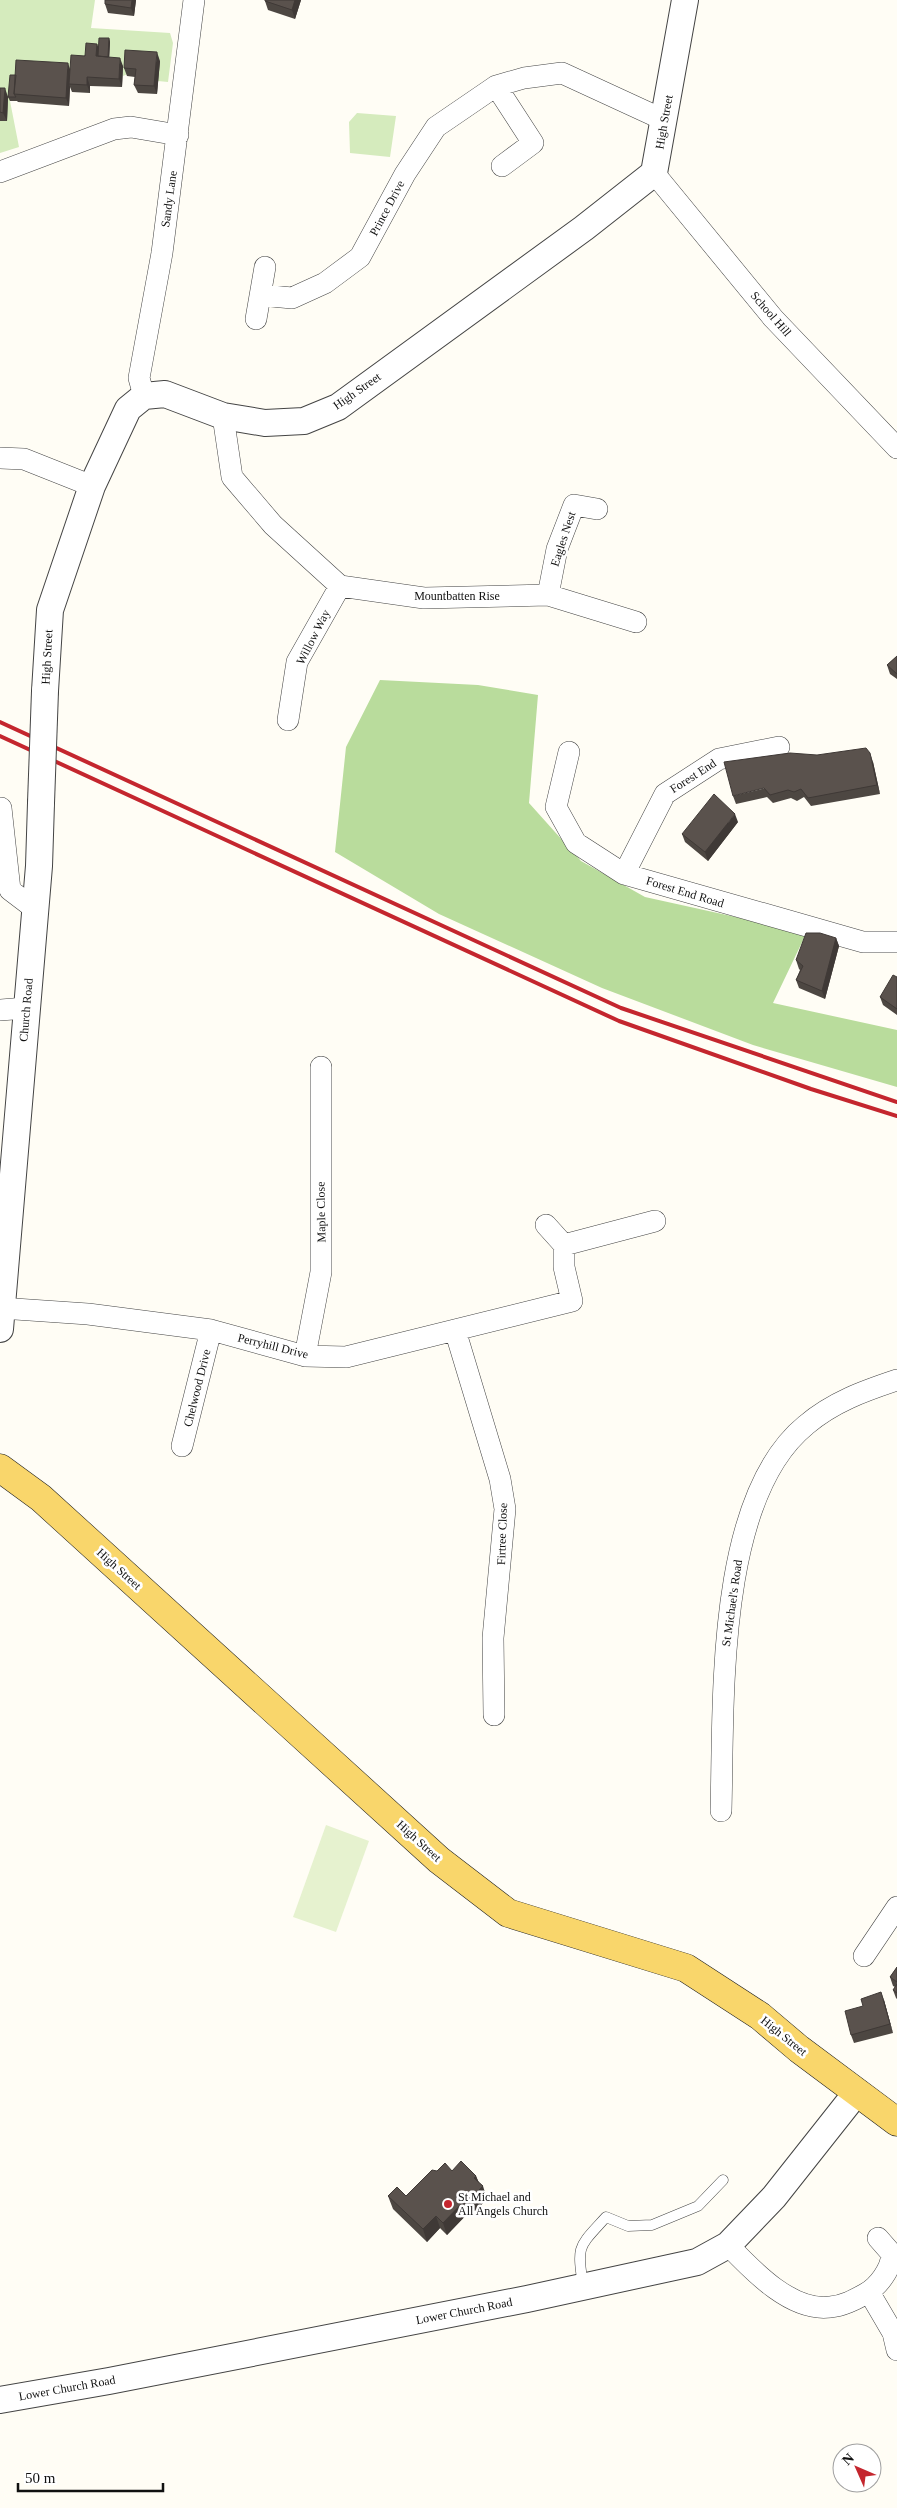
<svg xmlns="http://www.w3.org/2000/svg" width="897" height="2508" font-family="Georgia,serif">
  <rect width="100%" height="100%" fill="#fffdf5"/>
  <path fill="#d5ebbd" d="M0,0H95L91,28L170,33L173,43L168,82L158,81L159,61L123,76V66L109,65L110,42L73,72L10,101L19,147L0,153V121H7L0,96Z
    M357,113L396,116L390,157L350,153L349,122Z"/>
  <path fill="#b9dc9c" d="M380,680L478,685L538,695L529,803L581,861L645,897L772,925L805,936L773,1003L897,1030V1087L753,1045L602,988L439,914L335,852L346,747Z"/>
  <path fill="#e6f2cf" d="M326,1825L369,1841L336,1932L293,1917Z"/>
  <g fill="none" stroke-linecap="round" stroke-linejoin="round">
    <defs>
      <path id="service" d="M583,2286C577,2244 578,2248 606,2217L628,2226L652,2225L698,2206L723,2180"/>
      <path id="minor" d="M496,86L533,143L502,166
        M0,172L114,129L131,127L178,135
        M654,173L773,318L897,448
        M261,295L292,298L325,283L360,257L405,174L436,127L496,86L524,78L562,73L664,120
        M256,319L265,267
        M144,396L139,378L162,253L194,0
        M223,416L232,477L273,525L340,586L424,598L548,595L636,622
        M0,458L24,459L92,486
        M548,595L557,549L574,505L597,509
        M288,720L297,662L340,586
        M569,752L556,807L576,843L624,874L863,942H897
        M1,808L10,890L35,909
        M624,874L665,794L719,759L779,747
        M0,1010L26,1008
        M564,1245L655,1221
        M0,1308L88,1314L211,1330L305,1356L346,1357L572,1301L564,1267V1245L546,1225
        M455,1330L500,1479L505,1509L493,1638L494,1715
        M305,1356L321,1272V1067
        M182,1446L211,1330
        M721,1811C724,1704 715,1499 806,1425C833,1402 864,1391 897,1380
        M864,1956L897,1907
        M728,2245C752,2270 791,2312 830,2307C843,2306 854,2300 865,2294C879,2286 891,2269 892,2254L878,2238
        M869,2292L893,2333L897,2350"/>
      <path id="tertiary" d="M45,691L50,610L92,486L128,409L144,396L165,394L223,416L265,423L304,421L338,407L584,228L654,173L685,0
        M0,1329L39,866L41,803
        M0,2400L109,2381L527,2299L697,2262L728,2245L774,2197L857,2092"/>
      <path id="primary" d="M0,1468L41,1498L439,1860L508,1913L686,1968L760,2016L799,2049L897,2122"/>
    </defs>
    <use href="#service" stroke="#444" stroke-width="11"/>
    <use href="#minor" stroke="#444" stroke-width="22"/>
    <use href="#tertiary" stroke="#444" stroke-width="28"/>
    <use href="#primary" stroke="#222" stroke-width="29"/>
    <use href="#service" stroke="#fff" stroke-width="10"/>
    <use href="#minor" stroke="#fff" stroke-width="21"/>
    <use href="#tertiary" stroke="#fff" stroke-width="26"/>
    <use href="#primary" stroke="#f9d66b" stroke-width="28"/>
    <path stroke="#c4262e" stroke-width="4" d="M0,722L621,1008L897,1102
      M0,736L619,1021L811,1089L897,1116"/>
    <defs>
      <path id="tertiary-bridge" d="M41,803L45,691"/>
    </defs>
    <use href="#tertiary-bridge" stroke="#444" stroke-width="28" stroke-linecap="butt"/>
    <use href="#tertiary-bridge" stroke="#fff" stroke-width="26"/>
  </g>
  <path fill="#4d4742" d="M136,0L134,16L108,13L105,4Z
    M265,0H301L295,19L268,10L265,1Z
    M109,38L110,42L109,57L123,66L122,87L90,86V93L72,92L70,87L69,106L18,102L17,101H10L8,97L16,75L70,69L97,44L98,48Z
    M160,61L157,94L138,93L134,85L135,77L127,76L124,68Z
    M0,88L8,97L7,121H0Z
    M897,656V679L890,674L887,665Z
    M873,762L880,794L811,806L804,797L797,801L791,798L773,803L767,797L736,804L733,796Z
    M738,822L708,861L685,842L682,834Z
    M836,938L839,946L825,999L799,988L796,980L800,970L799,969L796,960Z
    M897,977V1015L883,1005L880,997Z
    M897,1967V1999L896,1998L893,1990L895,1987L893,1986L890,1977Z
    M884,2000L893,2033L854,2043L851,2035Z
    M437,2171H452L476,2176L479,2183L487,2199L475,2211L472,2209L447,2235L440,2228L427,2242L393,2209L388,2196H406Z"/>
  <path fill="#3f3936" d="M132,0H136L134,16L131,8Z
    M295,0H301L295,19L292,10Z
    M109,38L110,42L109,65L107,61Z
    M97,44L100,52L99,61L96,56Z
    M157,52L160,61L157,94L154,86Z
    M120,58L123,66L122,87L119,79Z
    M68,63L71,72L69,84L70,87L69,106L66,98Z
    M87,77L90,86V93L87,85Z
    M5,88L8,97L7,121L3,113Z
    M870,753L873,762L880,794L877,785Z
    M735,814L738,822L708,861L705,852Z
    M836,938L839,946L825,999L822,991Z
    M881,1992L884,2000L893,2033L890,2024Z
    M476,2176L481,2188L483,2186L487,2199L475,2211L470,2199L474,2178Z
    M468,2197L472,2209L447,2235L443,2223Z
    M436,2216L440,2228L427,2242L423,2229Z"/>
  <path fill="#5a524d" stroke="#3f3936" d="M105,0H132L131,8L105,4Z
    M265,0H295L292,10L265,1Z
    M99,38H109L108,57L98,56Z
    M86,43L97,44L96,56L120,58L119,79L87,77V85L69,84L71,55L85,56Z
    M125,50L157,52L154,86L134,85L136,69L124,68Z
    M16,60L68,63L66,98L14,94Z
    M10,75H16L14,94L16,97H8Z
    M0,88H5L3,113L0,112Z
    M897,656V674L887,665Z
    M866,748L870,753L877,785L808,798L801,789L794,792L788,790L770,795L764,788L733,796L724,762L790,753L817,755Z
    M714,794L735,814L705,852L682,834Z
    M806,933H820L836,938L822,991L796,980L803,966L796,960Z
    M893,975L897,977V1009L880,997Z
    M897,1967V1982L890,1977Z
    M897,1984V1993L893,1990Z
    M881,1992L890,2024L851,2035L845,2011L863,2006L861,1999Z
    M461,2161L476,2176L474,2178L483,2186L470,2199L468,2197L443,2223L436,2216L423,2229L388,2196L397,2187L406,2196L432,2170L437,2171L445,2163L452,2171Z"/>
  <circle fill="#c4262e" stroke="#fff" stroke-width="2" cx="448" cy="2204" r="5"/>
  <g text-anchor="middle" stroke-width="5" stroke-linejoin="round" paint-order="stroke">
    <g font-size="12" fill="#111" stroke="#fff">
      <text transform="translate(664 122) rotate(-80)" y="4">High Street</text>
      <text transform="translate(169 199) rotate(-82)" y="4">Sandy Lane</text>
      <text transform="translate(387 208) rotate(-62)" y="4">Prince Drive</text>
      <text transform="translate(771 314) rotate(49)" y="4">School Hill</text>
      <text transform="translate(357 391) rotate(-35)" y="4">High Street</text>
      <text transform="translate(563 539) rotate(-72)" y="4">Eagles Nest</text>
      <text x="457" y="600">Mountbatten Rise</text>
      <text transform="translate(313 637) rotate(-63)" y="4">Willow Way</text>
      <text transform="translate(47 657) rotate(-87)" y="4">High Street</text>
      <text transform="translate(693 776) rotate(-33)" y="4">Forest End</text>
      <text transform="translate(685 892) rotate(17)" y="4">Forest End Road</text>
      <text transform="translate(26 1010) rotate(-85)" y="4">Church Road</text>
      <text transform="translate(321 1212) rotate(-91)" y="4">Maple Close</text>
      <text transform="translate(273 1346) rotate(14)" y="4">Perryhill Drive</text>
      <text transform="translate(197 1388) rotate(-76)" y="4">Chelwood Drive</text>
      <text transform="translate(502 1534) rotate(-88)" y="4">Firtree Close</text>
      <text transform="translate(119 1569) rotate(42)" y="4">High Street</text>
      <text transform="translate(732 1603) rotate(-82)" y="4">St Michael's Road</text>
      <text transform="translate(419 1841) rotate(42)" y="4">High Street</text>
      <text transform="translate(784 2036) rotate(39)" y="4">High Street</text>
      <text transform="translate(464 2311) rotate(-11)" y="4">Lower Church Road</text>
      <text transform="translate(67 2388) rotate(-10)" y="4">Lower Church Road</text>
    </g>
    <g font-size="12" fill="#111" stroke="#fff" text-anchor="start">
      <text x="458" y="2201">St Michael and<tspan x="458" dy="14">All Angels Church</tspan></text>
    </g>
  </g>
  <g transform="translate(857 2468) rotate(315)"><circle r="24" fill="#ffffff" stroke="#a0a0a0"/>
  <path d="M0-4L9 19L0 12L-9 19Z" fill="#c4262e"/>
  <text y="-8" font-size="14" font-weight="bold" text-anchor="middle" fill="#111111">N</text>
  </g>
  <path d="M18 2483v8h145v-8" fill="none" stroke="#111111" stroke-width="2.5"/>
  <text x="25" y="2483" font-size="15" fill="#111111" stroke="#ffffff" stroke-width="4" paint-order="stroke">50 m</text>
</svg>
